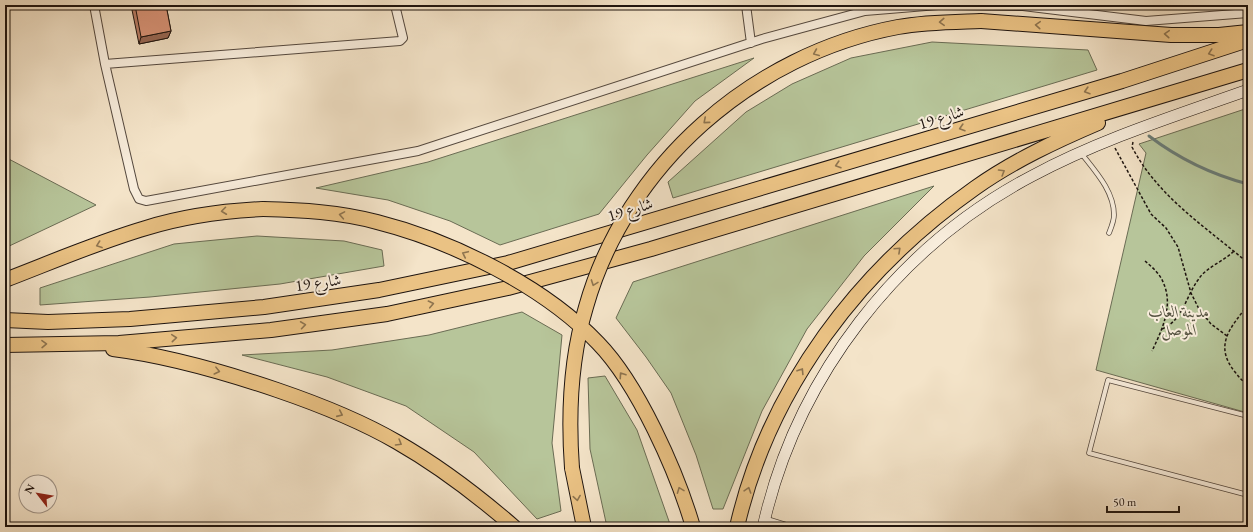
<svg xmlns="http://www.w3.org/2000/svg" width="1253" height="532" font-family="'EB Garamond',Amiri,serif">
  <rect width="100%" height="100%" fill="#f4e4c9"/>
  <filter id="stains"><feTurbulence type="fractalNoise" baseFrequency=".005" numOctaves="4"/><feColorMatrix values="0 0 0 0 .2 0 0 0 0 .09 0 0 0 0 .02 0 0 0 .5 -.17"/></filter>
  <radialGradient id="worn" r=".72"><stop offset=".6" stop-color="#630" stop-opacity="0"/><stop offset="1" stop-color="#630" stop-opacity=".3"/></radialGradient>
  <path fill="#b7c59a" stroke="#6a6c54" d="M932,42L1088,50L1097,70L673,198L668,182L746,112L792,84L851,58Z
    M754,58L695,101L647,155L599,214L500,245L450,221L388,200L316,188L428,162Z
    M1248,108V413L1096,370L1146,153L1139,144Z
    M5,157L96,205L5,248Z
    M934,186L864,256L807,329L762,411L723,509H713L696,455L671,393L646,357L616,318L633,282Z
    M257,236L344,241L382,250L384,266L280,284L150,297L40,305V288L174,244Z
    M522,312L562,335L552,443L561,511L537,519L474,452L406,406L327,377L242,355L332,350L429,335Z
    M605,376L637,430L671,527H607L590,449L588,378Z"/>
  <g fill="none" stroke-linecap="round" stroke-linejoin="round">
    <path stroke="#6a7a74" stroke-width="3" d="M1149,136C1178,158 1213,175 1248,184"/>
    <defs>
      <path id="lane" d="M1081,153C1095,171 1114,191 1114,215C1114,221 1111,228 1109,233
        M1248,416L1108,380L1089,453L1248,495
        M767,519L793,527"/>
      <path id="street" d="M94,5L105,64L134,189L139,199L146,201L418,151L762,39L865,11L938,5
        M746,5L751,43
        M949,5L1023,6L1146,21L1248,13
        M105,64L400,41L403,38L395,5"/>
      <path id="secondary" d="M763,527C796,378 897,247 1032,176C1101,139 1175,116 1248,90"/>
      <path id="highway" d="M981,21L1171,35H1219L1248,32
        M5,280C52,262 98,242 146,228C184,216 223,211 263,209
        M5,320L48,322L130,319L264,307L379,290L508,263L1122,81L1248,40
        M5,345L119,343L271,330L387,314L508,288L651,249L1248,70
        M113,349C169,356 224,372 277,390C318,404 359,420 397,442C439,466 477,495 514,527
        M572,468L584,527
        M737,527C769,387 860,269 975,188C1013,161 1056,141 1098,123"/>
    </defs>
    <use href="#lane" stroke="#54483e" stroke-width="5.5"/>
    <use href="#street" stroke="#54483e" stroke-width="10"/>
    <use href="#secondary" stroke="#1e140f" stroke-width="12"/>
    <use href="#highway" stroke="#1e140f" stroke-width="16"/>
    <path stroke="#1e140f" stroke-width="1.5" stroke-dasharray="3 2" stroke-linecap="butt" d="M1133,142L1132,147C1158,197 1206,227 1248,263
      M1115,148L1151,214L1166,228L1178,247L1191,293L1199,309L1211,324L1227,336
      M1145,261C1152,267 1160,274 1163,282C1174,305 1162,330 1152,351
      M1248,305C1231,327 1213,345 1235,372C1239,377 1242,381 1248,385
      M1162,329C1183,320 1185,298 1198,280C1206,267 1223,262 1234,251"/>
    <use href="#lane" stroke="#f8eddc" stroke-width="4"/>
    <use href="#street" stroke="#f8eddc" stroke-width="8"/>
    <use href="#secondary" stroke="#f8eddc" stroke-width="11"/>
    <use href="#highway" stroke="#eac284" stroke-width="14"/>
    <defs>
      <path id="highway-bridge" d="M263,209C302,210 340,212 377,222C452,241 544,286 598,343C638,384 677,472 693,527
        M572,468C568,413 570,360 586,307C626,165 753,54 898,27C925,22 953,22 981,21"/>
    </defs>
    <use href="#highway-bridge" stroke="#1e140f" stroke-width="16" stroke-linecap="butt"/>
    <use href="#highway-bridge" stroke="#eac284" stroke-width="14"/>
  </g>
  <path fill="#bb7f67" stroke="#1e140f" d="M131,5H166L171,31L168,38L139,44Z"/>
  <path fill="#986854" stroke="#1e140f" d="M171,31L168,38L139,44L141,37Z"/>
  <path fill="#d99478" stroke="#1e140f" d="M135,5H166L171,31L141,37Z"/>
  <defs><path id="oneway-chevron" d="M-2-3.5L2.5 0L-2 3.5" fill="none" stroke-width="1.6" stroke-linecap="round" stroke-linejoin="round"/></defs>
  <g stroke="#8e744f">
    <use href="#oneway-chevron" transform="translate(942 22) rotate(177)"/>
    <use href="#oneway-chevron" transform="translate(1038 25) rotate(-176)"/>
    <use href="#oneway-chevron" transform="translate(1167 34) rotate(-176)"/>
    <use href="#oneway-chevron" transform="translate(816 53) rotate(157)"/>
    <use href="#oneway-chevron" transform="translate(1211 53) rotate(161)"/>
    <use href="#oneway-chevron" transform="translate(1087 91) rotate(163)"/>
    <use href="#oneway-chevron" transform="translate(706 121) rotate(139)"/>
    <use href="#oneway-chevron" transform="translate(962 128) rotate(163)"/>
    <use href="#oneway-chevron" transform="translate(838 165) rotate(163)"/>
    <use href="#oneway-chevron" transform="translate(1002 172) rotate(-31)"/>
    <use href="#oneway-chevron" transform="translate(224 211) rotate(173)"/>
    <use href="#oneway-chevron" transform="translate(342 215) rotate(-170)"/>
    <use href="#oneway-chevron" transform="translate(99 245) rotate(160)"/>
    <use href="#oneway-chevron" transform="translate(898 250) rotate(-43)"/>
    <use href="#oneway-chevron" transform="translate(465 254) rotate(-155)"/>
    <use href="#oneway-chevron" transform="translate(594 283) rotate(110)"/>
    <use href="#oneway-chevron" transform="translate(431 304) rotate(-12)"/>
    <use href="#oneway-chevron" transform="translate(303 325) rotate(-8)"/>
    <use href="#oneway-chevron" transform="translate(174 338) rotate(-5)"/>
    <use href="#oneway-chevron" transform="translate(44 344) rotate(-1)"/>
    <use href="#oneway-chevron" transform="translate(217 371) rotate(14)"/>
    <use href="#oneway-chevron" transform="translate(801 371) rotate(-58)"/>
    <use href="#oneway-chevron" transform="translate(622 375) rotate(-124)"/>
    <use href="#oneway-chevron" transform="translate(340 414) rotate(24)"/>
    <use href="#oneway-chevron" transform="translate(399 443) rotate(31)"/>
    <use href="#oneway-chevron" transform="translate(680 490) rotate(-111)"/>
    <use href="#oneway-chevron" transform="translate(748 490) rotate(-72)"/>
    <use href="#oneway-chevron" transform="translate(577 498) rotate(81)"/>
  </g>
  <g text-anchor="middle" stroke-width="4" stroke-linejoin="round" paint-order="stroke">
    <g font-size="16" fill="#1e140f" stroke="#f8eddc">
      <text transform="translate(941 117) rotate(-17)" y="6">شارع 19</text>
      <text transform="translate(630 209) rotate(-17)" y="6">شارع 19</text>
      <text transform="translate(318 282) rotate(-8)" y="6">شارع 19</text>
    </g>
    <g font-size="16" font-style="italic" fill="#545240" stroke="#f8eddc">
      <text x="1179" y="317">مدينة العاب<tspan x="1179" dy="18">الموصل</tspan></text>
    </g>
  </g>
  <rect width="1253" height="532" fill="none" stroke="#f4e4c9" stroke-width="20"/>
  <rect x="6" y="6" width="1241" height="520" fill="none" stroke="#1e140f" stroke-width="2"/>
  <rect x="10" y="10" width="1233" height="512" fill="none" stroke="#1e140f"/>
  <g transform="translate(38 494) rotate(301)"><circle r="19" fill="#f8eddc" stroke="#a1968a"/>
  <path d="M0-3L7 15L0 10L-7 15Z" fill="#8f2418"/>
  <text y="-6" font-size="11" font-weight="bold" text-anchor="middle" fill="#1e140f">N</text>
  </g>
  <path d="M1107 506v6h72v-6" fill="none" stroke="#1e140f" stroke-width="2"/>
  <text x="1113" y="506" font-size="12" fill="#1e140f" stroke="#f8eddc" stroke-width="3" paint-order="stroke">50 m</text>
  <rect width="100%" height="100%" filter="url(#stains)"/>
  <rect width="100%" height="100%" fill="url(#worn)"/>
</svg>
